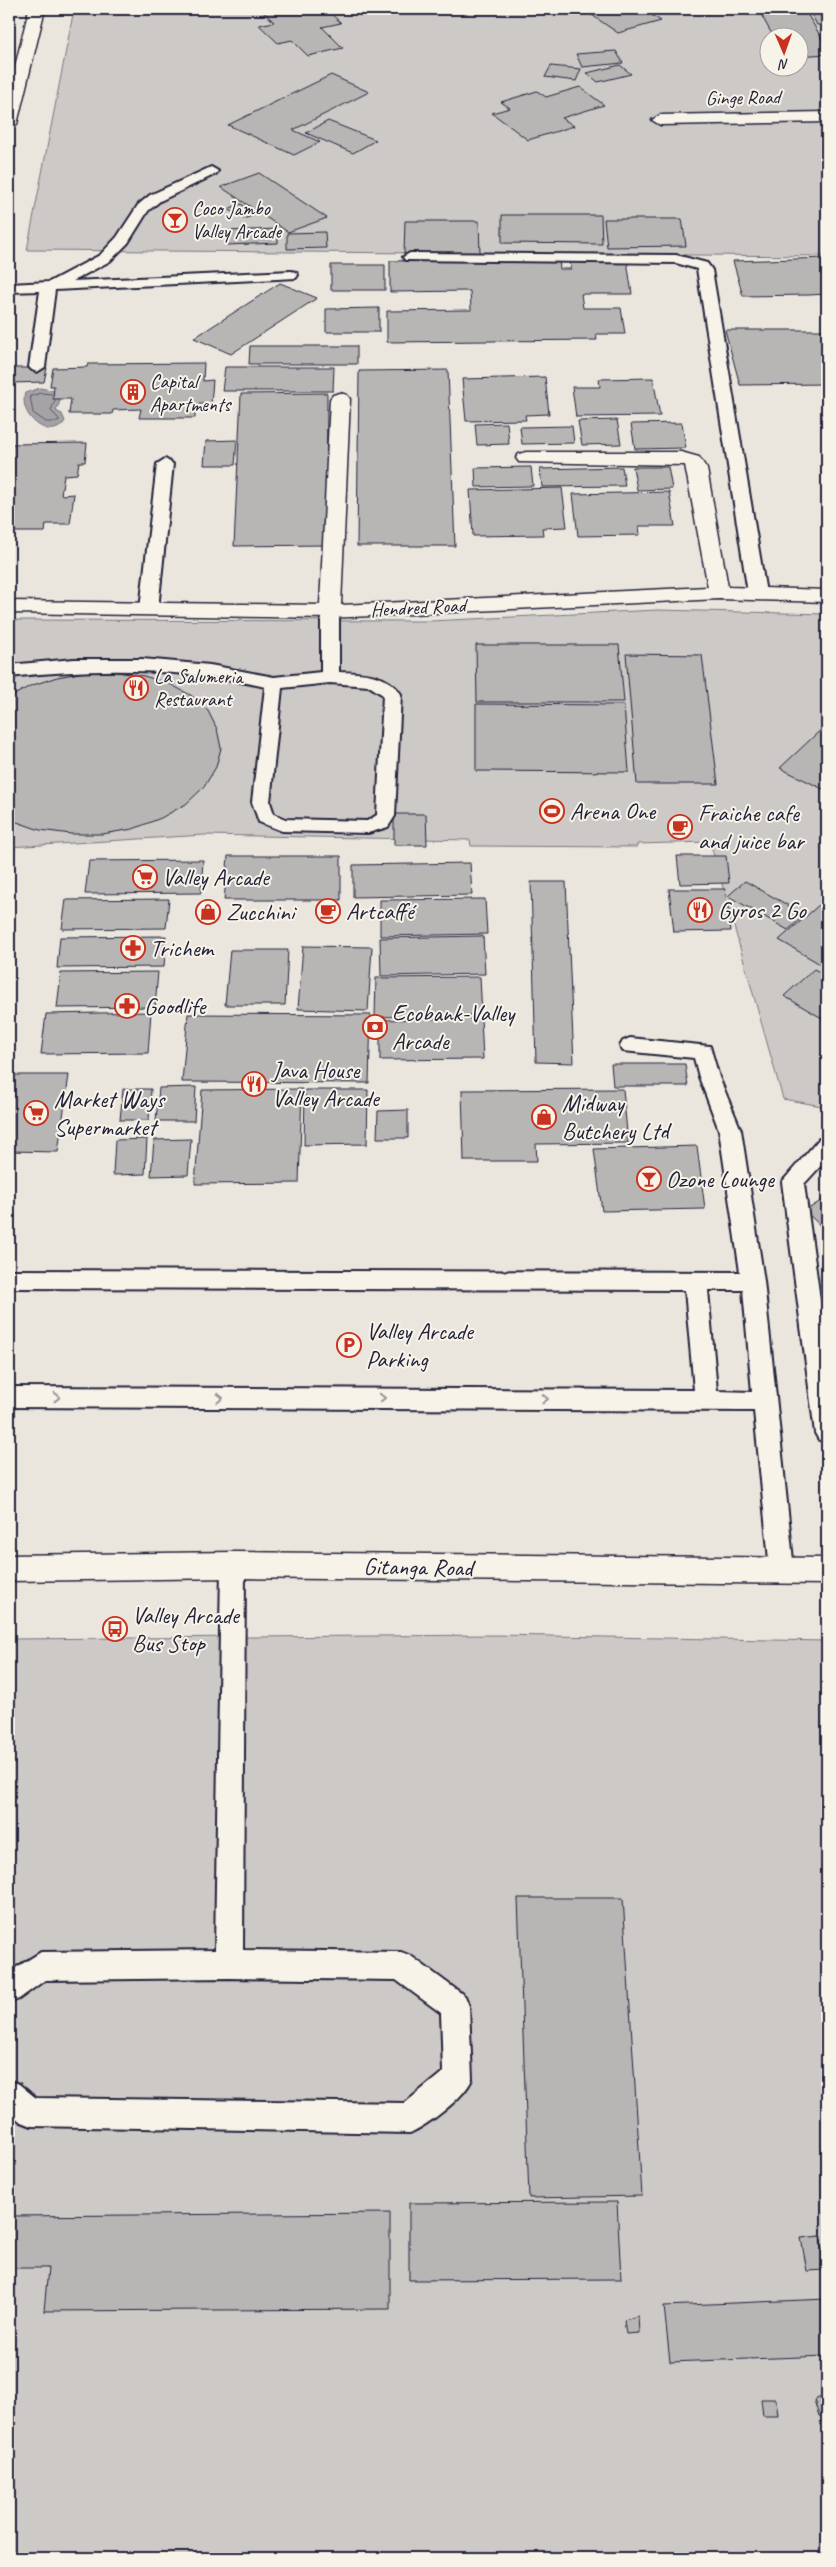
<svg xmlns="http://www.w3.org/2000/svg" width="836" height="2567" font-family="Caveat,sans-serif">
  <rect width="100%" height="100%" fill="#eae6de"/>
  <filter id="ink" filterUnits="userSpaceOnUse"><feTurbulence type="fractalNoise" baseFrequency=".02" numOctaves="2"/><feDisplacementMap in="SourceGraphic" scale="10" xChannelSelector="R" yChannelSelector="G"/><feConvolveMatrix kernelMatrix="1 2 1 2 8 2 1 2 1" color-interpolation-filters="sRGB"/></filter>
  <g filter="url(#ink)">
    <path fill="#cdc9c6" stroke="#787680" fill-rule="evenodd" d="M74,9H827V256L27,250ZM768,38H798V68H768Z
      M657,610L827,614V1107L783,1099L710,842L637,844V847L471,846L470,840L204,835L9,847V620L430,621Z
      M496,1635L827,1641V2558H9V1639Z"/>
    <path fill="#a6a3a6" stroke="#716f7b" d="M40,388L56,391L60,401L56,411L62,414L65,421C52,443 18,417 25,393Z"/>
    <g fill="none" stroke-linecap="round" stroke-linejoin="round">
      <path stroke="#575666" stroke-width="1" d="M52,394L41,393L30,396L33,413L46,422H58L59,419L51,411L55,400"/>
    </g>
    <path fill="#b8b6b5" stroke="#22223b" d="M273,9H302L308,14L327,10L341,23L322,27L343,48L308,56L292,40L278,43L259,25L274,22L262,11Z
      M583,9H642L661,21L618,33Z
      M758,9H804L827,47V54L798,56V38H774Z
      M809,9H827V25H817Z
      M616,51L623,63L582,67L576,54Z
      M620,65L631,74L598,82L587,73Z
      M551,66L581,69L576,81L545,77Z
      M331,75L369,92L293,130L320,142L294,155L228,125Z
      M580,87L604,105L562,118L574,126L528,140L492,113L510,108L501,102L537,91L546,97Z
      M328,121L376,140L353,153L306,133Z
      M259,173L327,218L288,232L221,187Z
      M241,204L257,214L244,219L228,209Z
      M502,215H601L602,244L502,243Z
      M604,219H682L686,246L607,247Z
      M405,221H479L480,254H404Z
      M278,229V243L226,245V231Z
      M325,232L326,248L287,249V233Z
      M827,258V294L809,295L743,296L733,261Z
      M559,259L560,269H571L570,262L627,261L632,294H581L583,308H621L625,334H596L597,340L387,342V311L471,310L470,291L390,292V261Z
      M331,265H385V290H331Z
      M280,283L317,298L231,354L194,338Z
      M379,308V332H326V309Z
      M725,330H827V384L740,385Z
      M250,346H357V364H249Z
      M204,363L203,381L213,380L211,404H195V418H139L141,409L113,410L112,414H69L71,399H53L54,386H50L53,368L87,367L88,364Z
      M225,367H334L333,391H222Z
      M15,368H47L44,382L12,383Z
      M448,370L455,546H357L359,371Z
      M545,377L549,414L525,415L526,420L466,421L462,379Z
      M653,378L660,416L576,417L572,387H600L599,379Z
      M327,393L326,545L234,546L241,394Z
      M617,420L621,444L582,445L578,421Z
      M507,423L509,444L477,445L475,424Z
      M682,423L686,448L635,449L631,424Z
      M572,426L574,443L522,444L520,427Z
      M237,440L235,465H204L206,441Z
      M87,443L85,462H79L77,474L64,475L61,495L74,494L70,524H46L45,532H9V444Z
      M531,467L533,486L476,487L475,468Z
      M622,467L625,486L542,487L540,469Z
      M633,467H668L672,489L637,490Z
      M562,488L567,527L542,528L543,535L473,536L470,490Z
      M669,492L675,526H639L640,535L578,536L573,494Z
      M476,645H619L624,702H477Z
      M626,654L702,655L718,784H637Z
      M86,672H116L144,676L170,684L192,696L208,711L217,729L221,748L216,767L204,787L186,804L161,818L133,829L102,834H71L40,830L14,821L9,818V698L30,686L57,677Z
      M476,704L624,705L629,772L476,771Z
      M827,724V791L780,768Z
      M394,814H426L427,845H394Z
      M228,856H341V900H224Z
      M677,856H726L729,883L680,884Z
      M203,860L201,893L85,894L89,861Z
      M470,863L472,895L353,897V865Z
      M745,881L805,915L788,930L728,896Z
      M531,882H566L574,1063L536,1062Z
      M669,889H725L731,931L674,932Z
      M827,898V968L779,940Z
      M169,899L166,928L62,929L66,900Z
      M485,899L487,934L380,936V900Z
      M166,936L164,967L57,968L60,937Z
      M483,936L485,974L381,976L380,938Z
      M303,946L372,947L368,1011L298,1009Z
      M230,950H288L285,1005H225Z
      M814,969L827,976V1021L784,996Z
      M158,972L155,1007L57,1008L61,973Z
      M480,977L482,1015L375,1017L376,978Z
      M151,1012L148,1053L41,1054L46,1014Z
      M188,1014L371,1015L369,1083L182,1082Z
      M481,1018L483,1059L380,1060V1020Z
      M611,1064H685L688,1086H613Z
      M9,1075H69L58,1152L9,1151Z
      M196,1087L194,1121H156L159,1088Z
      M123,1089H151L149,1120H120Z
      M302,1089L299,1183L195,1184L202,1090Z
      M623,1089L628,1143L536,1144L537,1161H464L462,1090Z
      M305,1090H368L367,1144L304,1145Z
      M408,1110V1138H377L378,1111Z
      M147,1139L145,1174L113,1175L115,1140Z
      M191,1139L188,1175L151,1176L154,1140Z
      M697,1146L705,1209L602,1211L594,1149Z
      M827,1197V1232L805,1211Z
      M518,1898H623L642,2196L529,2198Z
      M617,2202L621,2279L409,2280V2203Z
      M390,2213V2309L44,2311L48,2268H9V2216Z
      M820,2236L825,2270L807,2271L801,2238Z
      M827,2299V2356L670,2362L664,2306Z
      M638,2316L639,2333L626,2334L624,2320Z
      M827,2395V2415L819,2416L814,2400Z
      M761,2399H776L778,2416H763Z"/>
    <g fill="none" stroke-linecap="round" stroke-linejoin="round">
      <defs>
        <path id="service" d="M211,167L218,171L216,174L160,201L148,211L128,243L110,261L73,281L291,271L296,272L298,275L296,278L55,290L45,367L37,372L32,370L29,367L40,291L9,292V284L49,282L100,255L117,237L138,205L150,195Z
          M410,253L676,255L707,263L712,270L766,593L763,597H751L748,593L697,269L676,263L405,260L403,257Z
          M165,459L173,464L158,609L155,613H143L140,609L157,464Z
          M330,607L336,608L339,612V672C362,673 387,673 401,694L395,816L388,827L368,833L282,831L259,822L252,802L265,687C179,667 95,668 9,677V665L74,659H142L210,665L274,677L321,672V612L324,608ZM330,683L369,686L383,695L377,815L367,821L285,819L274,814L270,802L282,688Z
          M630,1038L710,1046L719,1077L741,1130L764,1281L794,1570L791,1578L782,1581L773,1578L770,1570L754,1411L9,1407V1387L694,1390L685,1290L9,1288V1270L740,1272L719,1130L699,1077L694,1058L623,1051L620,1046L623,1041ZM708,1290H743L752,1392L717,1391Z
          M827,1137V1159L804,1184L827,1350V1443L819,1440L815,1433L782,1182L819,1139Z
          M233,1554L242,1557L245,1565L243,1950L401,1952L411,1956L465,1996L469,2006L472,2079C465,2097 428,2125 410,2133L31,2126L21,2122L9,2112V2080L19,2084L36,2098L405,2103L443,2072L441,2013L396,1980L229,1978L45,1980L19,1999L9,2003V1972L41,1952L215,1950L221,1565L224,1557Z"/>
        <path id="minor" d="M29,9H45L17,124L9,129V92Z
          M827,112V122L660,125L652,120L660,115Z
          M340,393L347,395L350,399L341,605L708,587L685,465L519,462L516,458L519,454L526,452H681L699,457L707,469L728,587L827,590V602L719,599L330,618L9,613V601L320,605L330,399L333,395Z"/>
        <path id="secondary" d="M233,1552L827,1558V1584L233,1578L9,1581V1555Z"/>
      </defs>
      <use href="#service" stroke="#22223b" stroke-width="4"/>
      <use href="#minor" stroke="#22223b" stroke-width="3"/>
      <use href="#secondary" stroke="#22223b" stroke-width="3"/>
      <use href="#service" fill="#f7f3e8" fill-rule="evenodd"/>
      <use href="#minor" fill="#f7f3e8" fill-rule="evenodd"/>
      <use href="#secondary" fill="#f7f3e8" fill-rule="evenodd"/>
    </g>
    <defs><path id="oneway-chevron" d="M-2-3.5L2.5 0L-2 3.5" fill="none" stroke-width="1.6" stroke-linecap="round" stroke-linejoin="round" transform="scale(1.25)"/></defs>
    <g stroke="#97959a">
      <use href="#oneway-chevron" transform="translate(57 1397)"/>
      <use href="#oneway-chevron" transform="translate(220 1398)"/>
      <use href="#oneway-chevron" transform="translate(382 1398)"/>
      <use href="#oneway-chevron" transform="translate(545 1399)"/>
    </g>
  </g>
  <defs>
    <symbol id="bar-ring" viewBox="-11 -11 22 22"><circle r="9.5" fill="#f7f3e8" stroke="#c8321e" stroke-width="1.5"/><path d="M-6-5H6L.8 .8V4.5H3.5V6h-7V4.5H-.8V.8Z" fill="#c8321e"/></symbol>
    <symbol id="building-ring" viewBox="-11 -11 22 22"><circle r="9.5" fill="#f7f3e8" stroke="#c8321e" stroke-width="1.5"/><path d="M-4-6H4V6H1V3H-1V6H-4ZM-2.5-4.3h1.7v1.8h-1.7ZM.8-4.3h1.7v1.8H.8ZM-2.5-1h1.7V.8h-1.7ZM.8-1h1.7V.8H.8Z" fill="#c8321e"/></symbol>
    <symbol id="restaurant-ring" viewBox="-11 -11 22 22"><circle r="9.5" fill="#f7f3e8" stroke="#c8321e" stroke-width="1.5"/><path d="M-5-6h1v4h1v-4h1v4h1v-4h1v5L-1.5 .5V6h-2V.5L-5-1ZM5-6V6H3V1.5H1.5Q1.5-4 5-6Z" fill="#c8321e"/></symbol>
    <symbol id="stadium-ring" viewBox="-11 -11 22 22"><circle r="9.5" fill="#f7f3e8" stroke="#c8321e" stroke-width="1.5"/><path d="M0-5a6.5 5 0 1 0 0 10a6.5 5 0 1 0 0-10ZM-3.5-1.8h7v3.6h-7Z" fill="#c8321e"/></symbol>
    <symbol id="cafe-ring" viewBox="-11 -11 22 22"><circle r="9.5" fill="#f7f3e8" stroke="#c8321e" stroke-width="1.5"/><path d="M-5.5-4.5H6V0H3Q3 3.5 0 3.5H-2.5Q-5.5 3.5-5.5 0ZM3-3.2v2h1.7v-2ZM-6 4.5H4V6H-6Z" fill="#c8321e"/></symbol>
    <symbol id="supermarket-ring" viewBox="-11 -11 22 22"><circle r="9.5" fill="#f7f3e8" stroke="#c8321e" stroke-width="1.5"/><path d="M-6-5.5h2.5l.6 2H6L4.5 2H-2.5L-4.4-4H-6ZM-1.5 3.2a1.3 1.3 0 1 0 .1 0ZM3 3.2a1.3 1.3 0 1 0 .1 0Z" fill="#c8321e"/></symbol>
    <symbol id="shop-ring" viewBox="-11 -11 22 22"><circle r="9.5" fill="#f7f3e8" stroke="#c8321e" stroke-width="1.5"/><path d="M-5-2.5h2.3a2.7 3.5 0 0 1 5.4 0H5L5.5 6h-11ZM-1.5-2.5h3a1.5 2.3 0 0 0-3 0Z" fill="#c8321e"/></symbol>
    <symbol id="pharmacy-ring" viewBox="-11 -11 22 22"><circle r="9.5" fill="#f7f3e8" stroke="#c8321e" stroke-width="1.5"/><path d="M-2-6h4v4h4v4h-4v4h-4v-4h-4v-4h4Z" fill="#c8321e"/></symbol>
    <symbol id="bank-ring" viewBox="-11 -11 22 22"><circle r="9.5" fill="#f7f3e8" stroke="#c8321e" stroke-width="1.5"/><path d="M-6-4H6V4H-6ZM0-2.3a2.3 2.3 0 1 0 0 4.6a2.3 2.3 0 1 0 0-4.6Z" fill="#c8321e"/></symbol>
    <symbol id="parking-ring" viewBox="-11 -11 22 22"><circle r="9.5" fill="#f7f3e8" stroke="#c8321e" stroke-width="1.5"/><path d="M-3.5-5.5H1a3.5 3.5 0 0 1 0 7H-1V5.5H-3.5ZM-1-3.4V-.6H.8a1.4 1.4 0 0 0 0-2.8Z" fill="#c8321e"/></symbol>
    <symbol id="bus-ring" viewBox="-11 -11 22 22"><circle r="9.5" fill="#f7f3e8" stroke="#c8321e" stroke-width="1.5"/><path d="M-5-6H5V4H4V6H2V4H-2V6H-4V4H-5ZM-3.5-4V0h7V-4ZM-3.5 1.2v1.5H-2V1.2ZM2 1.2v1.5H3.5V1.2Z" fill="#c8321e"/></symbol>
  </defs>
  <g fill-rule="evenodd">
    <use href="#bar-ring" x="161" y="206" width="28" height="28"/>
    <use href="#building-ring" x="119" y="378" width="28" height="28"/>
    <use href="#restaurant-ring" x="122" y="674" width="28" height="28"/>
    <use href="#stadium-ring" x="538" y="797" width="28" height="28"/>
    <use href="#cafe-ring" x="666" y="813" width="28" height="28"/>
    <use href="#supermarket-ring" x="131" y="863" width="28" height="28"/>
    <use href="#restaurant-ring" x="686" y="896" width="28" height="28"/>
    <use href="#cafe-ring" x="314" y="897" width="28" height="28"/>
    <use href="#shop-ring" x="194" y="898" width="28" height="28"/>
    <use href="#pharmacy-ring" x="119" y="934" width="28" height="28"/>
    <use href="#pharmacy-ring" x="113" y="992" width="28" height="28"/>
    <use href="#bank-ring" x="361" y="1013" width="28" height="28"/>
    <use href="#restaurant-ring" x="240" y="1070" width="28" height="28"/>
    <use href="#supermarket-ring" x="22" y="1099" width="28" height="28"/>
    <use href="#shop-ring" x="530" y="1103" width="28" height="28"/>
    <use href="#bar-ring" x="635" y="1165" width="28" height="28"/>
    <use href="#parking-ring" x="335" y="1331" width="28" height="28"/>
    <use href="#bus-ring" x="101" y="1615" width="28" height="28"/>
  </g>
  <g text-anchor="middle" stroke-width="4" stroke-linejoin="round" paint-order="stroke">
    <g font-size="20" fill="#22223b" stroke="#f7f3e8">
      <text transform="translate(743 97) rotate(-1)" y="7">Ginge Road</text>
      <text transform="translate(418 607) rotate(-3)" y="7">Hendred Road</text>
    </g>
    <g font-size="20" fill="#22223b" stroke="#f7f3e8" text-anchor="start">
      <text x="192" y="215">Coco Jambo<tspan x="192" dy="23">Valley Arcade</tspan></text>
      <text x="150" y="388">Capital<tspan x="150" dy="23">Apartments</tspan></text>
      <text x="154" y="683">La Salumeria<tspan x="154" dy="23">Restaurant</tspan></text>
    </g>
    <g font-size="24" fill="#22223b" stroke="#f7f3e8" text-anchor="start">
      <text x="570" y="819">Arena One</text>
      <text x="698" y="821">Fraiche cafe<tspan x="698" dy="28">and juice bar</tspan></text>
      <text x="162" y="885">Valley Arcade</text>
      <text x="718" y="918">Gyros 2 Go</text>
      <text x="346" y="919">Artcaffé</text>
      <text x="226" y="920">Zucchini</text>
      <text x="150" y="956">Trichem</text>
      <text x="144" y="1014">Goodlife</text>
      <text x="392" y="1021">Ecobank-Valley<tspan x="392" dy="28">Arcade</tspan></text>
      <text x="272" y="1078">Java House<tspan x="272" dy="28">Valley Arcade</tspan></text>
      <text x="54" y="1107">Market Ways<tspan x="54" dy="28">Supermarket</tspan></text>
      <text x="562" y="1111">Midway<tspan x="562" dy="28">Butchery Ltd</tspan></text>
      <text x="666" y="1187">Ozone Lounge</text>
      <text x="366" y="1339">Valley Arcade<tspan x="366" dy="28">Parking</tspan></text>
      <text x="132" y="1623">Valley Arcade<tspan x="132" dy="28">Bus Stop</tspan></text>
    </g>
    <g font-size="24" fill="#22223b" stroke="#f7f3e8">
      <text transform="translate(418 1567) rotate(1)" y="8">Gitanga Road</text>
    </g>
  </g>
  <rect width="836" height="2567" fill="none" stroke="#f7f3e8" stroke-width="30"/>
  <rect x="15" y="15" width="806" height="2537" fill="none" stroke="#22223b" stroke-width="2" filter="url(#ink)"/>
  <g transform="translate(784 52) rotate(178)"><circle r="24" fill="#f7f3e8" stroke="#a29fa3"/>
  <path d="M0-4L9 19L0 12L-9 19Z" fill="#c8321e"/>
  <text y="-8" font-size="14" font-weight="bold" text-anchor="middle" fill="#22223b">N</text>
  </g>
</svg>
